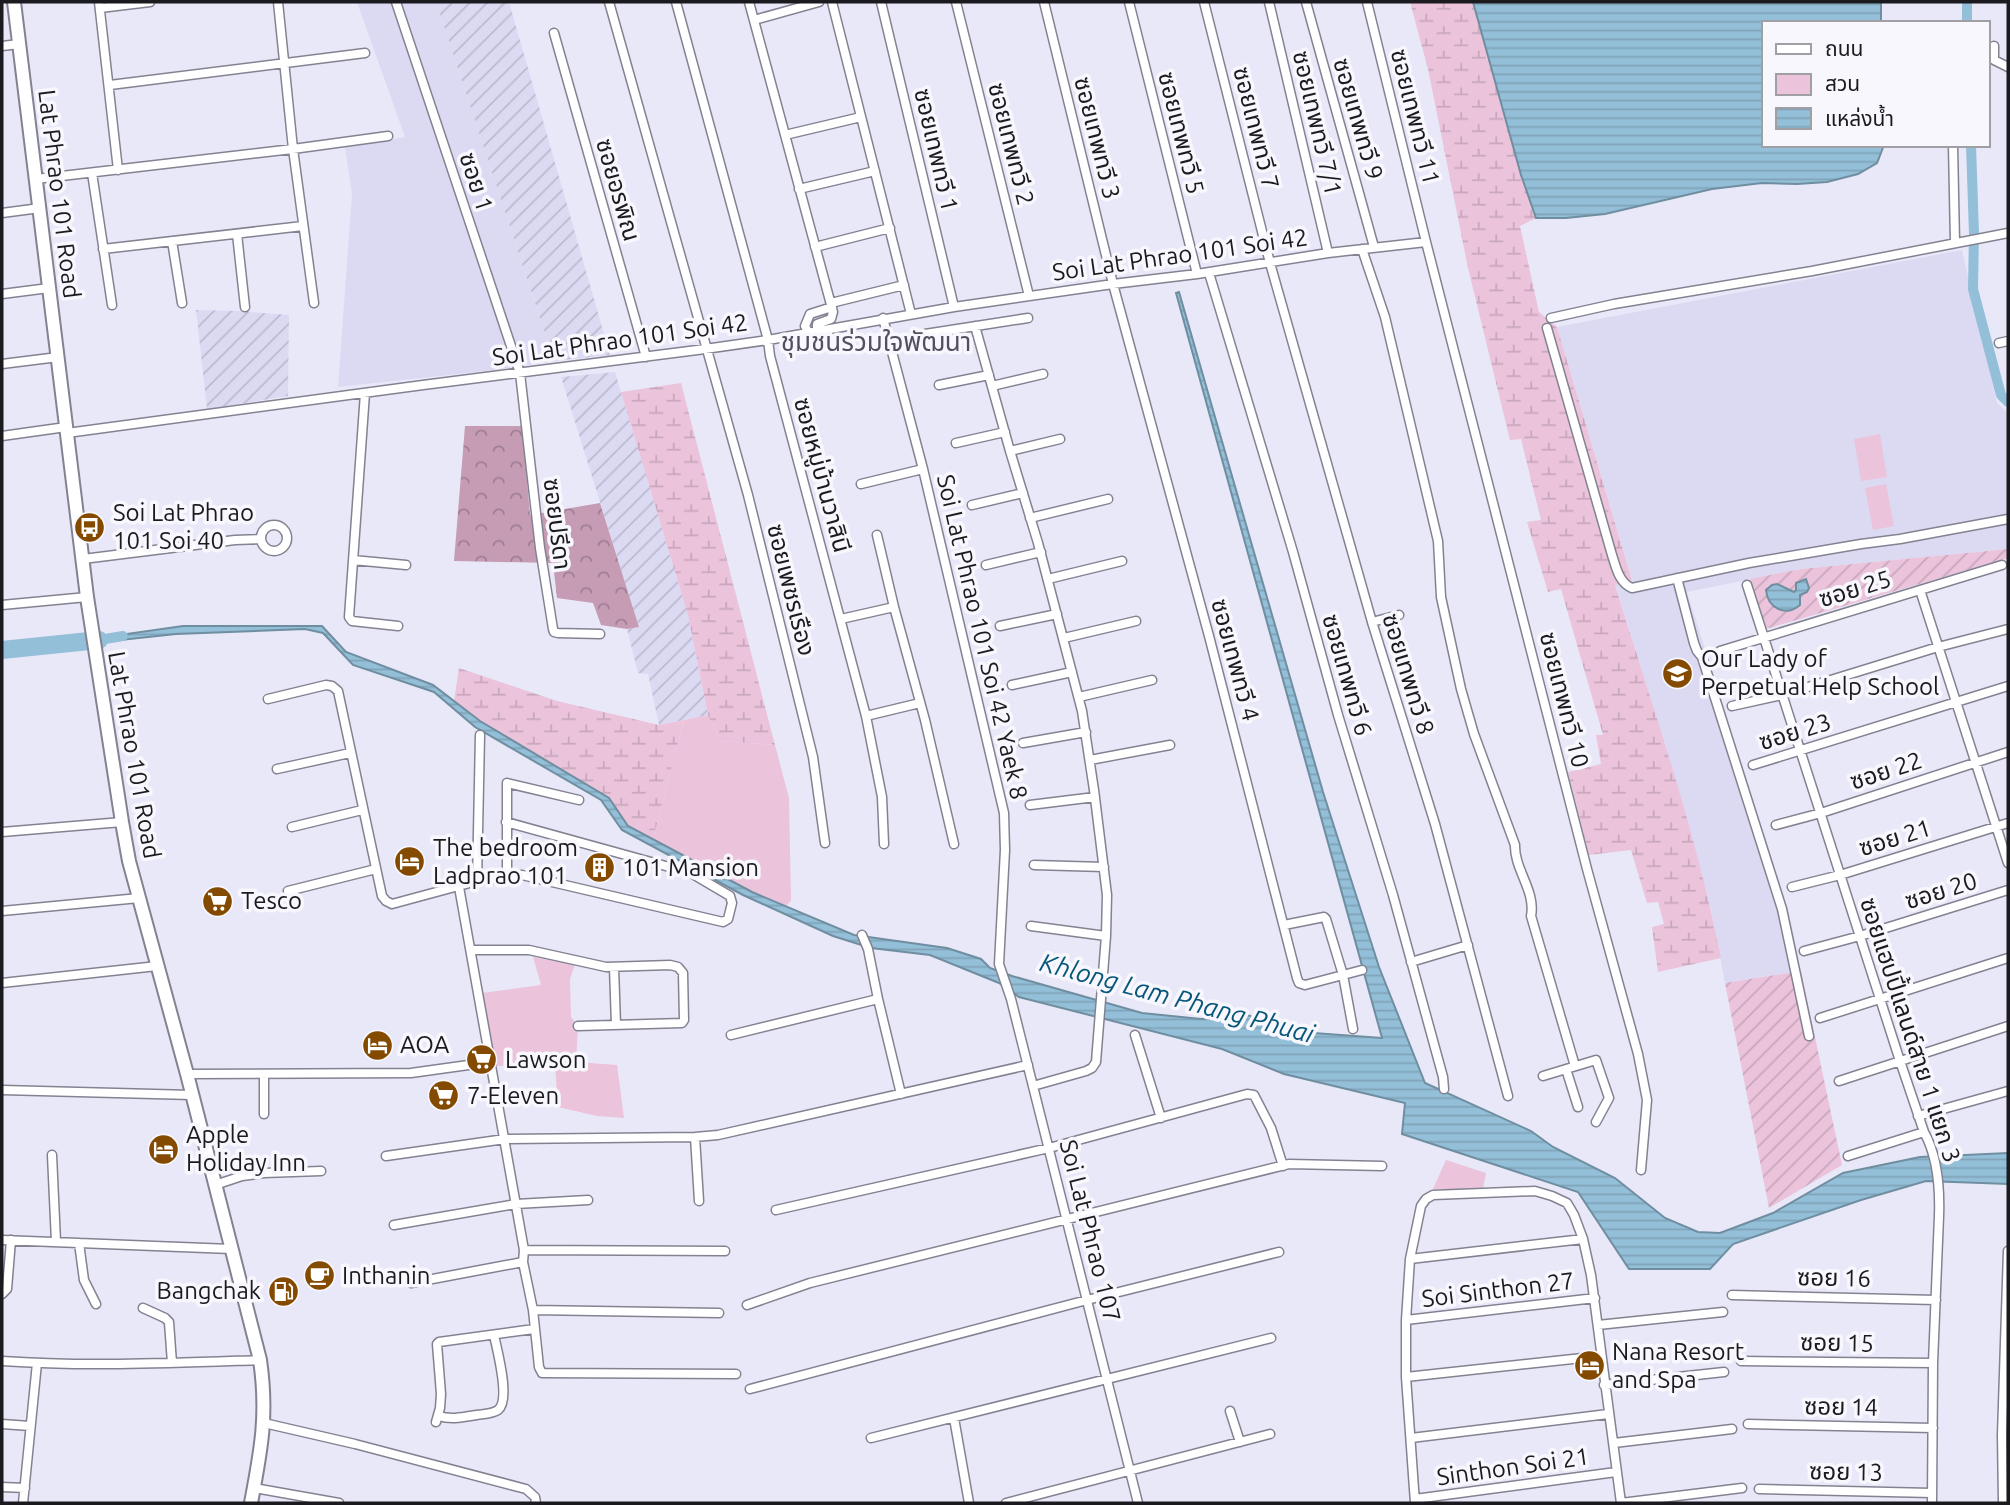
<svg xmlns="http://www.w3.org/2000/svg" width="2010" height="1505" font-family="Ubuntu,'Noto Sans Thai',sans-serif">
  <defs>
    <pattern id="industrial-furrows" width="10" height="10" patternUnits="userSpaceOnUse" patternTransform="scale(1.75)"><rect width="10" height="10" fill="#dcdaf2"/><path d="M-1 1l2-2M0 10L10 0M9 11l2-2" fill="none" stroke="#bcbacf"/></pattern>
    <pattern id="forest-crowns" width="20" height="18" patternUnits="userSpaceOnUse" patternTransform="scale(1.75)"><rect width="20" height="18" fill="#c59cb4"/><path d="M2 6a3 3 0 1 1 6 0M12 15a3 3 0 1 1 6 0" fill="none" stroke="#9f7e92"/></pattern>
    <pattern id="wetland-marsh" width="20" height="14" patternUnits="userSpaceOnUse" patternTransform="scale(1.75)"><rect width="20" height="14" fill="#ebc3db"/><path d="M1 5h8M5 5V1M11 12h8M15 12V8" fill="none" stroke="#c9a7bc"/></pattern>
    <pattern id="garden-furrows" width="10" height="10" patternUnits="userSpaceOnUse" patternTransform="scale(1.75)"><rect width="10" height="10" fill="#ebc3db"/><path d="M-1 1l2-2M0 10L10 0M9 11l2-2" fill="none" stroke="#c9a7bc"/></pattern>
    <pattern id="water-rules" width="6" height="5" patternUnits="userSpaceOnUse" patternTransform="scale(1.75)"><rect width="6" height="5" fill="#94bfd8"/><path d="M0 2.5h6" fill="none" stroke="#7fa4b9"/></pattern>
  </defs>
  <rect width="100%" height="100%" fill="#e9e8f9"/>
  <path fill="#dcdaf2" d="M357,2H436L554,361L486,371L338,387L352,194L345,147L405,137Z
    M1962,250L1997,403L2008,413V549L1801,569L1687,592L1788,909L1801,971L1725,983L1711,909L1668,754L1615,584L1632,579L1557,327Z"/>
  <path fill="url(#industrial-furrows)" d="M436,2H509L610,355L554,361Z
    M196,310L240,311L289,315L288,396L207,409Z
    M615,372L688,615L708,715L659,725L648,674L638,673L627,629L639,627L561,377Z"/>
  <path fill="#ebc3db" d="M1880,434L1887,477L1861,481L1854,439Z
    M1886,484L1894,526L1873,530L1865,488Z
    M708,715L720,741L775,745L789,798L791,901L786,906L752,892L653,839L684,720Z
    M533,957L575,964L570,979L571,1017L578,1026L576,1062L617,1065L624,1118L597,1116L558,1107L555,1065L494,1066L482,993L541,985Z
    M1446,1160L1486,1173L1483,1189H1433Z"/>
  <path fill="url(#forest-crowns)" d="M465,426H522L530,515L600,503L639,627L627,629L601,625L593,603L557,598L553,563L454,561Z"/>
  <path fill="url(#wetland-marsh)" d="M1410,2H1473L1521,175L1536,218L1520,226L1539,312L1557,327L1632,580L1615,585C1653,708 1696,831 1721,958L1658,972L1652,927L1664,924L1658,902L1647,903L1631,850L1589,855L1568,772L1601,764L1596,735H1603L1561,589L1548,592L1527,522L1541,520L1521,439L1510,440L1468,268L1428,69Z
    M681,383L775,745L720,741L708,715L688,615L621,392Z
    M459,668L557,701L659,725L684,720L653,839L628,826L609,798L480,721L454,701Z"/>
  <path fill="url(#garden-furrows)" d="M2008,549V558L1766,629L1750,579L1801,569Z
    M1801,971L1842,1165L1769,1208L1725,983Z"/>
  <path fill="url(#water-rules)" stroke="#6f8ea0" stroke-width="2" d="M1473,2H1881V23H1763V145H1884L1877,163L1858,174L1827,182L1797,184L1762,183L1712,189L1605,214L1566,218H1536L1521,175Z
    M1179,292L1323,792L1379,967L1425,1083L1531,1131L1553,1147L1615,1178L1665,1218L1698,1232L1720,1233L1773,1213L1843,1173L1920,1157L2008,1153V1184L1926,1181L1861,1200L1733,1244L1710,1269H1629L1578,1192L1402,1134L1405,1103L1284,1074L1222,1049L1019,997L999,983L930,955L871,948L833,936L743,895L622,830L601,800L475,727L434,692L353,665L323,633L305,629L176,634L112,641V636L183,626H322L346,652L433,685L480,721L609,798L628,826L752,892L854,935L947,948L981,959L990,968L1012,976L1142,1013L1201,1019L1244,1014L1300,1032L1382,1038L1176,293Z
    M1806,579L1809,588L1807,592L1800,595V605C1786,617 1768,609 1766,590L1772,585L1777,584L1794,592L1796,590V583Z"/>
  <g fill="none" stroke-linecap="round" stroke-linejoin="round">
    <path stroke="#94bfd8" stroke-width="10" d="M1967,2V23
      M1971,145L1974,234L1973,289L2001,395L2008,402
      M99,640L123,636"/>
    <path stroke="#94bfd8" stroke-width="18" d="M2,650L99,640"/>
    <defs>
      <path id="street" d="M99,2L118,170
        M278,2L293,149L314,303
        M396,2L520,373L540,548L553,629L554,632L558,633L600,634
        M609,2L748,495L813,757L825,843
        M676,2L768,340L770,356L866,716L882,797L884,844
        M749,2L833,312L831,319L817,324V330
        M832,2L911,314
        M881,2L954,307
        M956,2L1029,296
        M1044,2L1113,284L1209,636L1297,978L1299,983L1305,985L1362,970
        M1129,2L1197,274
        M1204,2L1270,263L1372,622L1435,824L1508,1096
        M1269,2L1328,253
        M1306,2L1374,247
        M1367,2L1426,242L1587,869L1638,1054L1647,1100L1641,1170
        M100,8L150,2
        M754,20L819,2
        M554,33L646,357
        M2,46L19,44
        M1994,46V60L2008,67
        M110,85L365,53
        M785,135L861,117
        M1953,145L1955,243
        M92,173L112,305
        M36,179L293,149L388,136
        M799,189L875,171
        M2,213L40,208
        M237,234L245,307
        M172,241L182,303
        M815,247L890,228
        M103,249L303,226
        M1362,249L1385,317L1438,541L1441,597L1461,689L1474,734L1515,845C1514,869 1536,891 1531,916L1575,1066
        M1209,273L1293,552L1338,715L1393,895L1443,1077L1444,1089
        M2,294L49,288
        M831,303L904,285
        M883,318L923,469L1004,813L1005,850L999,964L1011,999L1138,1503
        M1551,318L1614,304L1812,271L2008,233
        M975,326L1010,451L1038,543L1082,711L1094,790L1107,895L1106,936L1096,1062L1092,1068L1086,1071L1033,1086
        M1547,328L1612,555C1616,567 1619,583 1632,588L1749,563L1861,544L1900,539L2008,519
        M808,332L805,326L810,314L832,307
        M925,334L1028,318
        M1999,343L2008,341
        M2,364L58,357
        M939,385L989,375
        M992,386L1043,374
        M365,393L349,617L352,621L398,626
        M67,433L423,385L705,349L768,340L954,307L1113,284L1197,274L1328,253L1426,242
        M2,436L66,427
        M956,443L1005,432
        M1010,451L1060,439
        M861,484L923,469
        M972,505L1023,493
        M1030,518L1108,499
        M261 538a13 13 0 1 1 26 0a13 13 0 1 1-26 0Z
        M877,535L894,607L925,720L954,844
        M83,559L235,540L261,539
        M353,560L406,565
        M986,565L1041,552
        M1677,578L1694,643L1697,651L1702,657L1782,909L1809,1036
        M1048,579L1122,561
        M1747,585L1900,1061L1924,1132C1938,1157 1940,1188 1939,1216L1933,1363L1932,1503
        M1920,590L2008,863
        M2,605L87,597
        M841,619L894,607
        M1372,622L1399,615
        M1000,626L1057,614
        M1064,638L1136,621
        M1720,651L2002,565
        M1012,685L1072,672
        M1079,697L1152,680
        M268,699L326,685L332,686L338,691L382,896L386,901L392,904L477,881L522,875L723,922L728,919L732,903L730,896L691,873L506,822
        M1732,706L1782,695L1938,647L2008,629
        M866,716L920,703
        M1023,743L1086,732
        M1090,760L1170,745
        M1753,765L2008,686
        M277,769L350,753
        M1030,805L1095,797
        M1776,825L1821,813L2008,752
        M292,827L362,810
        M2,832L122,822
        M1034,865L1104,867
        M507,876V783L579,800
        M477,881L480,735
        M459,887L524,1250L523,1262L533,1310L539,1367L542,1373L736,1374
        M1792,887L1840,875L2008,823
        M288,891L376,869
        M2,911L139,898
        M1284,925L1324,917L1326,919L1343,975L1353,1029
        M1031,926L1106,936
        M862,935L868,949L878,999L901,1094
        M471,950H529L606,967L670,965L678,967L683,973L684,1020L682,1023L578,1026
        M1804,951L1860,936L2008,890
        M1411,962L1468,945
        M614,967L616,1025
        M2,983L157,966
        M1820,1018L2008,958
        M731,1035L878,999
        M1135,1035L1161,1118
        M1566,1069L1578,1107
        M187,1074L411,1073L490,1062
        M264,1074V1114
        M1543,1076L1596,1060L1609,1098L1596,1122
        M1839,1081L2008,1026
        M2,1090L192,1095
        M1918,1116L2008,1091
        M695,1137L699,1201
        M52,1155L56,1242
        M386,1156L505,1139L695,1137L718,1135L1028,1065
        M1848,1156L1924,1132
        M215,1185L242,1176L264,1173L321,1171
        M776,1210L1049,1148L1247,1094L1254,1095L1271,1128L1283,1166
        M394,1225L516,1204L588,1200
        M2,1240L231,1249
        M79,1243L84,1280L96,1304
        M524,1250L725,1251
        M1410,1259L1583,1239
        M411,1283L523,1262
        M2,1294L7,1289L11,1240
        M1732,1295L1936,1300
        M747,1305L810,1283L1289,1164L1382,1166
        M143,1308L165,1318L169,1322L172,1363
        M533,1310L719,1313
        M1406,1320L1595,1298
        M1598,1325L1723,1312
        M2,1361C87,1367 174,1363 260,1360
        M1741,1361L1933,1363
        M1406,1377L1601,1356
        M1604,1385L1724,1372
        M750,1389L1087,1300L1279,1252
        M1230,1411L1240,1442
        M439,1416C451,1420 464,1417 477,1415C483,1414 492,1414 498,1410C511,1400 497,1350 494,1335
        M954,1418L969,1503
        M436,1422L440,1408L441,1394L437,1344L439,1342L534,1329
        M264,1423L355,1444L526,1489L535,1497L536,1503
        M2,1424L30,1426
        M1748,1424L1933,1428
        M871,1438L1271,1338
        M1411,1438L1608,1414
        M1614,1443L1732,1429
        M2,1487L25,1488
        M254,1488L339,1503
        M1759,1489L1932,1493
        M1415,1499L1616,1472
        M23,1503L37,1363
        M1006,1503L1270,1434
        M1415,1503L1406,1377V1320L1410,1259L1421,1206L1426,1199L1433,1195L1535,1191L1552,1196L1567,1203L1574,1215L1583,1239L1591,1275L1621,1503L1742,1488
        M2003,1503L2002,1435L2008,1251"/>
      <path id="secondary" d="M14,2L87,597L122,822L129,861L187,1074L260,1360C268,1415 261,1450 251,1503"/>
    </defs>
    <use href="#street" stroke="#838291" stroke-width="11"/>
    <use href="#secondary" stroke="#838291" stroke-width="16"/>
    <use href="#street" stroke="#fff" stroke-width="8"/>
    <use href="#secondary" stroke="#fff" stroke-width="12"/>
  </g>
  <defs>
    <symbol id="bus-disc" viewBox="-11 -11 22 22"><circle r="9.5" fill="#844a00" stroke="#f7f7fd"/><path d="M-5-6H5V4H4V6H2V4H-2V6H-4V4H-5ZM-3.5-4V0h7V-4ZM-3.5 1.2v1.5H-2V1.2ZM2 1.2v1.5H3.5V1.2Z" fill="#fff"/></symbol>
    <symbol id="school-disc" viewBox="-11 -11 22 22"><circle r="9.5" fill="#844a00" stroke="#f7f7fd"/><path d="M0-5L7-2L0 1L-7-2ZM-4 1L0 2.5L4 1V4Q0 6-4 4Z" fill="#fff"/></symbol>
    <symbol id="hotel-disc" viewBox="-11 -11 22 22"><circle r="9.5" fill="#844a00" stroke="#f7f7fd"/><path d="M-6-4.5h1.5V1H6V5H4.5V3h-9V5H-6ZM-4 0a1.8 1.8 0 1 1 3.6 0ZM.5 0V-2.5h3Q6-2.5 6 0Z" fill="#fff"/></symbol>
    <symbol id="building-disc" viewBox="-11 -11 22 22"><circle r="9.5" fill="#844a00" stroke="#f7f7fd"/><path d="M-4-6H4V6H1V3H-1V6H-4ZM-2.5-4.3h1.7v1.8h-1.7ZM.8-4.3h1.7v1.8H.8ZM-2.5-1h1.7V.8h-1.7ZM.8-1h1.7V.8H.8Z" fill="#fff"/></symbol>
    <symbol id="supermarket-disc" viewBox="-11 -11 22 22"><circle r="9.5" fill="#844a00" stroke="#f7f7fd"/><path d="M-6-5.5h2.5l.6 2H6L4.5 2H-2.5L-4.4-4H-6ZM-1.5 3.2a1.3 1.3 0 1 0 .1 0ZM3 3.2a1.3 1.3 0 1 0 .1 0Z" fill="#fff"/></symbol>
    <symbol id="cafe-disc" viewBox="-11 -11 22 22"><circle r="9.5" fill="#844a00" stroke="#f7f7fd"/><path d="M-5.5-4.5H6V0H3Q3 3.5 0 3.5H-2.5Q-5.5 3.5-5.5 0ZM3-3.2v2h1.7v-2ZM-6 4.5H4V6H-6Z" fill="#fff"/></symbol>
    <symbol id="fuel-disc" viewBox="-11 -11 22 22"><circle r="9.5" fill="#844a00" stroke="#f7f7fd"/><path d="M-5.5-6h7V0h2V4h1.3V-2.5L3-4.5l.8-.8L6-3V5H2.5V1h-1V6h-7ZM-4.2-4.7v3.2H.2V-4.7Z" fill="#fff"/></symbol>
  </defs>
  <g fill-rule="evenodd">
    <use href="#bus-disc" x="72" y="510" width="35" height="35"/>
    <use href="#school-disc" x="1660" y="656" width="35" height="35"/>
    <use href="#hotel-disc" x="392" y="844" width="35" height="35"/>
    <use href="#building-disc" x="582" y="850" width="35" height="35"/>
    <use href="#supermarket-disc" x="200" y="884" width="35" height="35"/>
    <use href="#hotel-disc" x="360" y="1028" width="35" height="35"/>
    <use href="#supermarket-disc" x="464" y="1042" width="35" height="35"/>
    <use href="#supermarket-disc" x="426" y="1078" width="35" height="35"/>
    <use href="#hotel-disc" x="146" y="1132" width="35" height="35"/>
    <use href="#cafe-disc" x="302" y="1258" width="35" height="35"/>
    <use href="#fuel-disc" x="266" y="1274" width="35" height="35"/>
    <use href="#hotel-disc" x="1572" y="1348" width="35" height="35"/>
  </g>
  <g text-anchor="middle" stroke-width="7" stroke-linejoin="round" paint-order="stroke">
    <g font-size="24" fill="#1a1a1f" stroke="#f7f7fd">
      <text transform="translate(1415 117) rotate(76)" y="8">ซอยเทพทวี 11</text>
      <text transform="translate(1358 119) rotate(74)" y="8">ซอยเทพทวี 9</text>
      <text transform="translate(1317 123) rotate(77)" y="8">ซอยเทพทวี 7/1</text>
      <text transform="translate(1256 128) rotate(76)" y="8">ซอยเทพทวี 7</text>
      <text transform="translate(1181 133) rotate(76)" y="8">ซอยเทพทวี 5</text>
      <text transform="translate(1097 138) rotate(76)" y="8">ซอยเทพทวี 3</text>
      <text transform="translate(1011 144) rotate(76)" y="8">ซอยเทพทวี 2</text>
      <text transform="translate(936 150) rotate(77)" y="8">ซอยเทพทวี 1</text>
      <text transform="translate(476 182) rotate(72)" y="8">ซอย 1</text>
      <text transform="translate(618 190) rotate(74)" y="8">ซอยอรพิณ</text>
      <text transform="translate(59 194) rotate(83)" y="8">Lat Phrao 101 Road</text>
      <text transform="translate(1180 255) rotate(-8)" y="8">Soi Lat Phrao 101 Soi 42</text>
      <text transform="translate(620 340) rotate(-8)" y="8">Soi Lat Phrao 101 Soi 42</text>
      <text transform="translate(822 475) rotate(75)" y="8">ซอยหมู่บ้านวาสินี</text>
      <text transform="translate(557 524) rotate(83)" y="8">ซอยปรีดา</text>
      <text transform="translate(1855 589) rotate(-17)" y="8">ซอย 25</text>
      <text transform="translate(791 590) rotate(76)" y="8">ซอยเพชรเรือง</text>
      <text transform="translate(982 637) rotate(77)" y="8">Soi Lat Phrao 101 Soi 42 Yaek 8</text>
      <text transform="translate(1235 660) rotate(75)" y="8">ซอยเทพทวี 4</text>
      <text transform="translate(1408 674) rotate(73)" y="8">ซอยเทพทวี 8</text>
      <text transform="translate(1347 675) rotate(74)" y="8">ซอยเทพทวี 6</text>
      <text transform="translate(1564 700) rotate(76)" y="8">ซอยเทพทวี 10</text>
      <text transform="translate(1795 732) rotate(-17)" y="8">ซอย 23</text>
      <text transform="translate(134 755) rotate(80)" y="8">Lat Phrao 101 Road</text>
      <text transform="translate(1886 771) rotate(-18)" y="8">ซอย 22</text>
      <text transform="translate(1895 838) rotate(-17)" y="8">ซอย 21</text>
      <text transform="translate(1941 891) rotate(-17)" y="8">ซอย 20</text>
      <text transform="translate(1910 1030) rotate(72)" y="8">ซอยแฮปปี้แลนด์สาย 1 แยก 3</text>
      <text transform="translate(1090 1231) rotate(76)" y="8">Soi Lat Phrao 107</text>
      <text transform="translate(1834 1278) rotate(1)" y="8">ซอย 16</text>
      <text transform="translate(1498 1290) rotate(-7)" y="8">Soi Sinthon 27</text>
      <text transform="translate(1837 1343) rotate(1)" y="8">ซอย 15</text>
      <text transform="translate(1841 1407) rotate(1)" y="8">ซอย 14</text>
      <text transform="translate(1513 1467) rotate(-8)" y="8">Sinthon Soi 21</text>
      <text transform="translate(1846 1472) rotate(1)" y="8">ซอย 13</text>
    </g>
    <g font-size="24" fill="#1a1a1f" stroke="#f7f7fd" text-anchor="start">
      <text x="113" y="521">Soi Lat Phrao<tspan x="113" dy="28">101 Soi 40</tspan></text>
      <text x="1701" y="667">Our Lady of<tspan x="1701" dy="28">Perpetual Help School</tspan></text>
      <text x="433" y="856">The bedroom<tspan x="433" dy="28">Ladprao 101</tspan></text>
      <text x="622" y="876">101 Mansion</text>
      <text x="241" y="909">Tesco</text>
      <text x="400" y="1053">AOA</text>
      <text x="505" y="1068">Lawson</text>
      <text x="467" y="1104">7-Eleven</text>
      <text x="186" y="1143">Apple<tspan x="186" dy="28">Holiday Inn</tspan></text>
      <text x="342" y="1284">Inthanin</text>
      <text x="261" y="1299" text-anchor="end">Bangchak</text>
      <text x="1612" y="1360">Nana Resort<tspan x="1612" dy="28">and Spa</tspan></text>
    </g>
    <g font-size="26" fill="#51505e" stroke="#f7f7fd">
      <text x="876" y="351">ชุมชนร่วมใจพัฒนา</text>
    </g>
    <g font-size="26" font-style="italic" fill="#075779" stroke="#f7f7fd">
      <text transform="translate(1177 998) rotate(15)" y="9">Khlong Lam Phang Phuai</text>
    </g>
  </g>
  <rect width="2010" height="1505" fill="none" stroke="#1a1a1f" stroke-width="7"/>
  <rect x="1762" y="21" width="228" height="126" fill="#f7f7fd" stroke="#9f9fa4" stroke-width="2"/>
  <rect x="1776" y="44" width="35" height="10" fill="#ffffff" stroke="#9f9fa4" stroke-width="2"/>
  <text x="1825" y="56" font-size="21" fill="#1a1a1f">ถนน</text>
  <rect x="1776" y="74" width="35" height="21" fill="#ebc3db" stroke="#9f9fa4" stroke-width="2"/>
  <text x="1825" y="91" font-size="21" fill="#1a1a1f">สวน</text>
  <rect x="1776" y="108" width="35" height="21" fill="url(#water-rules)" stroke="#9f9fa4" stroke-width="2"/>
  <text x="1825" y="126" font-size="21" fill="#1a1a1f">แหล่งน้ำ</text>
</svg>
